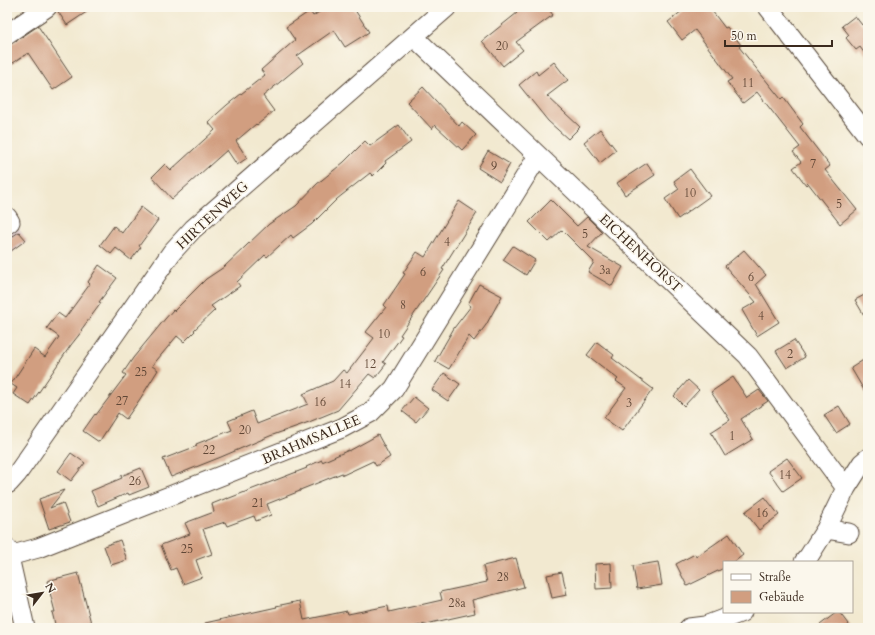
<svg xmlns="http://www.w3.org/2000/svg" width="875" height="635" font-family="Cardo,serif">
  <rect width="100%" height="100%" fill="#fbf7ec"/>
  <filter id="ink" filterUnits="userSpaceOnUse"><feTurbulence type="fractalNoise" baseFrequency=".025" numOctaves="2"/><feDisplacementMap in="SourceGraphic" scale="8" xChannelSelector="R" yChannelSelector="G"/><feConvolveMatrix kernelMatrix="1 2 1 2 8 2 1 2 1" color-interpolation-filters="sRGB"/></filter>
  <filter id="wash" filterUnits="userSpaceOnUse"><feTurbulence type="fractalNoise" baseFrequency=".012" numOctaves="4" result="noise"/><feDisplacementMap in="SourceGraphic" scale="16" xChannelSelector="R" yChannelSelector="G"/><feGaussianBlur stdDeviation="0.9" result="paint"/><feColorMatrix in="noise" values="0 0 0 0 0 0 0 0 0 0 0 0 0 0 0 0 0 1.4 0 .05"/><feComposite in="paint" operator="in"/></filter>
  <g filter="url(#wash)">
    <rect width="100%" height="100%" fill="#f2e9d0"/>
    <path fill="#d2bec5" d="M14,222L27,241L7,256V227Z"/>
    <g id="blocks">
      <path fill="#d19e80" d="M58,7H94L67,25L57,10Z
        M327,7H353L369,32L345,47L334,30L297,56L303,63L263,96L274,111L257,125L256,124L236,141L247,158L237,165L227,150L172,199L152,177L165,164L171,170L215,130L208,122L227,105L265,75L261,70L295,40L286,27L310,11L313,16Z
        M513,7H547L553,15L516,42L523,50L503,66L482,41L517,13Z
        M687,7H709L725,28L727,27L741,45L739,47L781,99L783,97L803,124L800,127L830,166L825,170L857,210L840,224L808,183L806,185L793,168L801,162L793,152L800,147L757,92L743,103L727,82L732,79L695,30L682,40L668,22Z
        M855,16L862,25L868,21V58L860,47L856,50L846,38L849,35L842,26Z
        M38,26L72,77L53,90L28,53L7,67V45L13,43Z
        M554,62L568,80L547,96L580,127L568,139L548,121L519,85L536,71L538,75Z
        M423,87L459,126L462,122L476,135L462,150L435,125L432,129L407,102Z
        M399,125L411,142L385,161L386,163L373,176L370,173L337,199L312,224L293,238L291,235L267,257L265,255L237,282L240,286L211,306L215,310L194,330L195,331L184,342L177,336L152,366L158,370L140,399L126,419L118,413L99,442L83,431L95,414L96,415L126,375L123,373L133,358L165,319L173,310L174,311L206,279L224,267L269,224L296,206L317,184L344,162L365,141L370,146Z
        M600,129L616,150L600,163L584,142Z
        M488,151L510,164L500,182L478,168Z
        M647,163L655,175L625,195L617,183Z
        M690,169L710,196L678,219L665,199L679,189L674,181Z
        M551,200L577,226L587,217L602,232L588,247L623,267L612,286L588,272L594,262L562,230L549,242L529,222Z
        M459,201L477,213L442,269L444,270L400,335L402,336L383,362L386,364L375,378L369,374L338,410L309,422L270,436L221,457L171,477L163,459L197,446L196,444L232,430L228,421L252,411L257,424L308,404L303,394L333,381L343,370L347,373L374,338L366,332L386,307L384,305L405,274L403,273L417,252L425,257Z
        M141,207L158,220L139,246L141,247L131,260L116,248L111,254L100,245L114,226L122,233Z
        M19,232L26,240L7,254V240Z
        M513,246L535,260L526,275L503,260Z
        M744,250L766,275L756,284L779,322L757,336L742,310L756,302L725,266Z
        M99,265L117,278L99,302L101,303L81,330L82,331L71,345L30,405L13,394L17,388L11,384L34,349L45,357L59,337L47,328L58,313L65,318L90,284L88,282Z
        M479,284L502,296L486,325L474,341L469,336L449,369L435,361L454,328L471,306L468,304Z
        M868,293V322L855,300Z
        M794,340L805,357L787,368L776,351Z
        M597,342L614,355L612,358L653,389L622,431L604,418L626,388L616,381L618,379L587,355Z
        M868,357V397L851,368Z
        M444,373L460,384L448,401L432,390Z
        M733,377L747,398L759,390L768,401L741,419L753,439L725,456L711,432L730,420L711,392Z
        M688,380L699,390L684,406L674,396Z
        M414,397L428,408L416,422L402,411Z
        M839,406L850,424L836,433L824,415Z
        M378,435L390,457L376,466L373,461L343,475L342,473L300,490V491L267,504L271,515L256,521L254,516L227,526L225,522L203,529L212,554L196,560L202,577L183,584L176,568L171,570L161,545L190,534L185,523L214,512L212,504L227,498V499L307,468L306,467L322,460V462L349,450V451Z
        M71,453L85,463L71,481L58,471Z
        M787,458L802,478L783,491L768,471Z
        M141,468L149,487L129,495L128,493L98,506L91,491L122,478L121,476Z
        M64,490L50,508L63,503L70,522L49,529L39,499Z
        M765,497L779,515L759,530L745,512Z
        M729,534L743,555L734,562H724V568L687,586L676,564L695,554L696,557Z
        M120,540L127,560L111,565L104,546Z
        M516,558L524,587L472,600L475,613L408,628H360V625L343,628H206L205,623L277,607L276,606L300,601L304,620L347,611L348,614L388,606L389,612L442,600L440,592L487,582L483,566Z
        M658,562L662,585L637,589L633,566Z
        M611,563L612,588L596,589L595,564Z
        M562,572L567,595L552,598L547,575Z
        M78,573L91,623L72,628H56L52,612H55L47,581Z
        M837,612H839L851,628H816Z"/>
    </g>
  </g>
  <g filter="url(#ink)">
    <use href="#blocks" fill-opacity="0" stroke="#564739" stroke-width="1"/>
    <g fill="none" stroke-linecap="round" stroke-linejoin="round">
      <defs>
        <path id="minor" d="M768,7L868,136
          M7,34L47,7
          M414,37L748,356L846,488
          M7,217L10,222L7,224
          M7,484L9,483L17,474L172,252L193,229L447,7
          M826,529L849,533
          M7,548L25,628
          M9,556L38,548L342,428L370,413L394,389L538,156
          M804,562L809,556L826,529L846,488L862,463L868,458
          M689,628L705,626L742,612"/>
      </defs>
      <use href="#minor" stroke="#564739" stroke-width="21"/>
      <use href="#minor" stroke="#fff" stroke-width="19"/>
    </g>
  </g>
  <g text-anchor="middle" stroke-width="3.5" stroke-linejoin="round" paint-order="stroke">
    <g font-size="12" fill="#604736">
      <text x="502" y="50">20</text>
      <text x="748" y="87">11</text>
      <text x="813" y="168">7</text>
      <text x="494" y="170">9</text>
      <text x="690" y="197">10</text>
      <text x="839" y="208">5</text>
      <text x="585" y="238">5</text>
      <text x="447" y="246">4</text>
      <text x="605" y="274">3a</text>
      <text x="423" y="276">6</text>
      <text x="751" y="281">6</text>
      <text x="403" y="309">8</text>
      <text x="761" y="320">4</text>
      <text x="384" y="338">10</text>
      <text x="790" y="358">2</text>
      <text x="370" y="368">12</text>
      <text x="141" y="376">25</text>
      <text x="345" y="388">14</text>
      <text x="122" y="405">27</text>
      <text x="320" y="406">16</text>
      <text x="629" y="407">3</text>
      <text x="245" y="434">20</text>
      <text x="732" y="440">1</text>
      <text x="209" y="454">22</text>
      <text x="785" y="479">14</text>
      <text x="135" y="485">26</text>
      <text x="258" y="507">21</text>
      <text x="762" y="517">16</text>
      <text x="187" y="553">25</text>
      <text x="503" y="581">28</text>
      <text x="457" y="607">28a</text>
    </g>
    <g font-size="14" fill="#3b2a1e" stroke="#fbf7ec">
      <text transform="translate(212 215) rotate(-43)" y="5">HIRTENWEG</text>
      <text transform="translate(641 253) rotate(43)" y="5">EICHENHORST</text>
      <text transform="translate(311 439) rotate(-23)" y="5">BRAHMSALLEE</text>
    </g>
  </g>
  <rect width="875" height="635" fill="none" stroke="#fbf7ec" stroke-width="24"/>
  <rect x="723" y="561" width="130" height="52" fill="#fbf7ec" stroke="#aea59a"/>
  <rect x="731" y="574" width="20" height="6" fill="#ffffff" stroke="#aea59a"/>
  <text x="759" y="581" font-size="12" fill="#3b2a1e">Straße</text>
  <rect x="731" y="591" width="20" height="12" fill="#d19e80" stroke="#aea59a"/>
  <text x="759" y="601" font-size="12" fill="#3b2a1e">Gebäude</text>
  <g transform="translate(42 593) rotate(59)" stroke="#fbf7ec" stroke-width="3" paint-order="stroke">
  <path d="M0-3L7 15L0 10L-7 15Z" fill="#3b2a1e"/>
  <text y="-6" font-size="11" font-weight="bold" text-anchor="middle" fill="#3b2a1e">N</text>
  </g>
  <path d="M725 40v6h107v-6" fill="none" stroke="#3b2a1e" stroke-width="2"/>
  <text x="731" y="40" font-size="12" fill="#3b2a1e" stroke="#fbf7ec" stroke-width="3" paint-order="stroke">50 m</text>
</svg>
